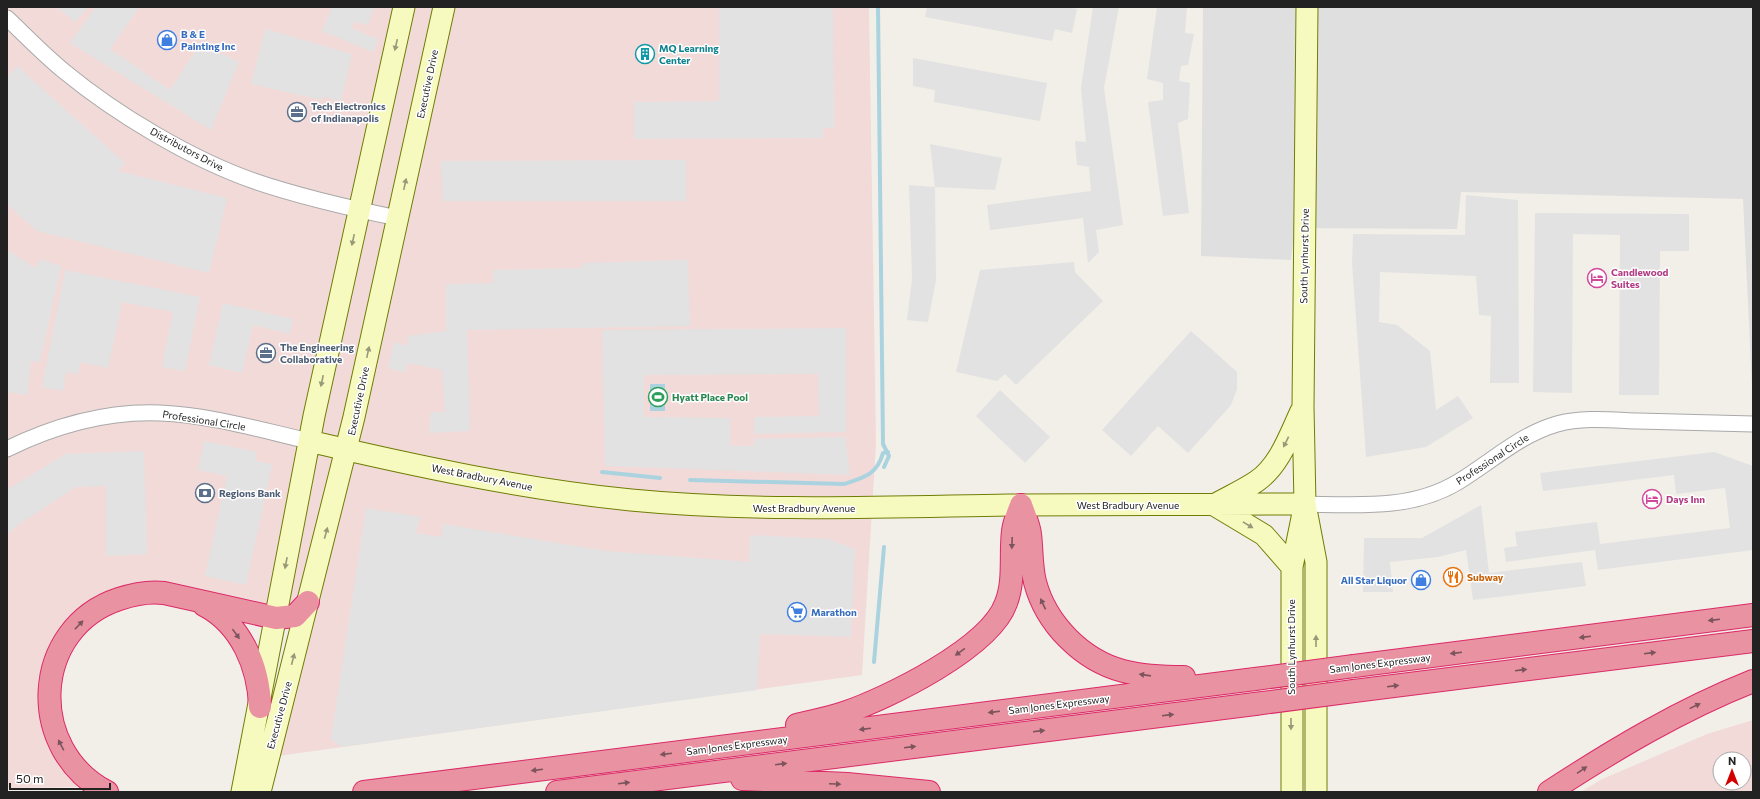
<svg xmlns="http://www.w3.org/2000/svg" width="1760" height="799" font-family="Commissioner,sans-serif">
  <rect width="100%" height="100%" fill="#f2efe9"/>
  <path fill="#e0dfdf" d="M1203,7H1753V407L1743,199L1461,192L1457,229L1295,228L1291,260L1201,256Z"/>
  <path fill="#f2dad9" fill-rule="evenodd" d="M7,7H869L876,444L862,675L278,756L316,616L167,586L54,643L38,678L39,711L48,748L79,787L7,788Z
    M1753,720V792H1581L1600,780L1707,734ZM1720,759H1744V783H1720Z"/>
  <path fill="#e2e2e2" d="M57,7H88L75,22Z
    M96,7H139L110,49L170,90L200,44L239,62L211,130L70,43Z
    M332,7H374L368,25L355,22L352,25V28L356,30L378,39L373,52L322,31Z
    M719,7H833L834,128H823V138L634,139V102L719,101Z
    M927,7H1065L1077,9L1072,33L1055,29L1052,41L925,17Z
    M1093,7H1119L1104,88L1123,225L1096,230L1099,252L1088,263L1083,218L990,230L987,205L1091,191L1089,167L1077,165L1075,141L1086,142L1081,88Z
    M1157,7H1187L1185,33L1194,34L1188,65L1181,66L1179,81L1190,83L1188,119L1178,123L1189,213L1163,216L1148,102L1163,100V83L1147,79Z
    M265,29L352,54L341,101L323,97L322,100L251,84Z
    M913,58L1047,83L1040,121L934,102L935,90L913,86Z
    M17,66L125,163L118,171L227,198L209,273L37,231L7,204V78Z
    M930,144L1002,158L995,190L935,187L936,280L928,322L907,320L912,279L909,185L935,187Z
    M686,160V201H443L441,161Z
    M1466,195L1518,200L1519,383H1490L1491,316L1479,315L1476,276L1380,272L1379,322L1397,325L1430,351L1436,410L1458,396L1473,418L1426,447L1366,457L1352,263L1353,234L1465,235Z
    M1535,213L1689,214V251H1660L1659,395H1619L1620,235L1573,234L1572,393L1533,392Z
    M7,250L35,268L40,259L61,266L40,362L31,361L27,395L7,392V306L9,297L7,296Z
    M688,260L690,326L467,330L470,431L429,433L431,412H445L442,370L407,363L405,373L388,368L394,342L407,346L408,336L446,331V284L493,283V270L582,268L583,263Z
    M1074,262L1075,272L1103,301L1016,385L1005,374L997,381L956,372L980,270Z
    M65,270L200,297L185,371L162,367L173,312L122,302L108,368L81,362L78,374L66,372L63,391L42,387Z
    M223,303L293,319L290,334L253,325L242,373L209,365Z
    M846,328V432L754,434V417L819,416L818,374L644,375V417L730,418V446H754V439L845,437L850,475L605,466L602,330Z
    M1191,331L1237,372V389L1231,405L1188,453L1158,426L1131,456L1102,430Z
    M1000,390L1050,437L1025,463L976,416Z
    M204,441L257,452L255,461L272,464L246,585L205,576L227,476L198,470Z
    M144,451L147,554L106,556V486L76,487L19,524L7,534V490L65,454Z
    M1714,452L1753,466V550L1598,570L1595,550L1506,562L1504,548L1517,546L1515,532L1597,522L1600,544L1730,528L1725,488L1676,494L1674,475L1543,491L1540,473Z
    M1481,505L1489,573L1582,562L1586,586L1473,600L1466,550L1438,557L1390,562L1393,592H1363L1364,538H1422Z
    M366,508L420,517L416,533L441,537L443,524L606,551L749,562L750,535L828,539L855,549L851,637L760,634L757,690L341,747L331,739Z"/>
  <path fill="#aad3df" d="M650,384H665V411H650Z"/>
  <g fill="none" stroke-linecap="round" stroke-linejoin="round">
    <path stroke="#aad3df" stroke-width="4" d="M878,7L883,444L889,456L884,467
      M602,472L660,478
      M690,480L844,484C863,478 877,475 883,453L888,452
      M874,662L884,547"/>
    <defs>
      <path id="street" d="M7,18C26,36 44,55 65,72C116,114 191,159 254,181C301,197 349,208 398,218
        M7,449C54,426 106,411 160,413C210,415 261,430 309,441
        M1305,504C1357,505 1412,510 1458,482C1491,462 1519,435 1557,424C1583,417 1611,420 1638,421C1676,422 1715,423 1753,424"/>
      <path id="secondary" d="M1307,7L1303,407L1305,504L1316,562V792
        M309,441C415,466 523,489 631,500C756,512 882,507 1008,505C1107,504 1206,505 1305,504
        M1292,567L1264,535L1214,505C1228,497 1244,490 1257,481C1280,465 1290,434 1301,411
        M242,792L314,416L404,7
        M260,792L354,417L444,7
        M1292,792V567L1303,513"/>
      <path id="highway" d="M1021,505C1024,514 1029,525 1030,534C1032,550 1031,566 1035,582C1046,624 1082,660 1123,671C1143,676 1164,677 1184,677
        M204,605C241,624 259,667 260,707
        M1354,666L1753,615
        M1354,691L1753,641
        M797,725C813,721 829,718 844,713C888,698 990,648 1006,603C1015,580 1010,555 1013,531C1014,522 1018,513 1021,505
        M742,779L847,784L929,792
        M107,792C26,750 31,628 119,599C134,594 148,591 164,593L276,618L295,616L308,602
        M364,792L1255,679
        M557,792L1255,704
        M1549,792C1615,749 1680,710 1753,681"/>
    </defs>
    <use href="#street" stroke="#a9a9a9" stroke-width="17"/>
    <use href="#secondary" stroke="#707d05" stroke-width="23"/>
    <use href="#highway" stroke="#dc2a67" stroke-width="24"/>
    <use href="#street" stroke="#fff" stroke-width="15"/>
    <use href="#secondary" stroke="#f7fabf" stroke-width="21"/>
    <use href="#highway" stroke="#e892a2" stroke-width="22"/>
    <defs>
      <path id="highway-bridge" d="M1255,679L1354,666
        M1255,704L1354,691"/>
    </defs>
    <use href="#highway-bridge" stroke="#dc2a67" stroke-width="24" stroke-linecap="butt"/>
    <use href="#highway-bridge" stroke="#e892a2" stroke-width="22"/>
  </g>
  <defs><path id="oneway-solid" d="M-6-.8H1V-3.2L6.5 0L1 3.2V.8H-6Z"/></defs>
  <g fill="#979978">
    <use href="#oneway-solid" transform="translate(396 45) rotate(103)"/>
    <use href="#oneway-solid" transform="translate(405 184) rotate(-78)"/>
    <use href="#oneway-solid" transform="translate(353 240) rotate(102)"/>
    <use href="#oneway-solid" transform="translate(368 352) rotate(-78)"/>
    <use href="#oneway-solid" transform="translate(322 381) rotate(102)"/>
    <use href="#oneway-solid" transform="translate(1286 442) rotate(116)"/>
    <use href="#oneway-solid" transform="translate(1248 525) rotate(31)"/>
    <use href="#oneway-solid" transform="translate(326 533) rotate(-75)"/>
    <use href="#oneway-solid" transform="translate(286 563) rotate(101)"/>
    <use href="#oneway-solid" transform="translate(1316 641) rotate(-90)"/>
    <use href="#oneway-solid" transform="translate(293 659) rotate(-76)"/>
    <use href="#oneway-solid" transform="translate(1291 724) rotate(90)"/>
  </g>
  <g fill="#7b545c">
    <use href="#oneway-solid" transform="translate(1012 543) rotate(92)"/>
    <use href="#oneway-solid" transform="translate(1043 604) rotate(-115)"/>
    <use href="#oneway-solid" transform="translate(1714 620) rotate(173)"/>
    <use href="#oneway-solid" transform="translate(79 625) rotate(-46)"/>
    <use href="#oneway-solid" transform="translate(236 634) rotate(54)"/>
    <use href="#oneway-solid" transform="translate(1585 637) rotate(173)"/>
    <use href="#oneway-solid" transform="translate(960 652) rotate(144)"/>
    <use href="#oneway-solid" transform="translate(1456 653) rotate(173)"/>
    <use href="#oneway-solid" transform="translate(1650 653) rotate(-7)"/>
    <use href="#oneway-solid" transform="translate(1521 670) rotate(-7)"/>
    <use href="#oneway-solid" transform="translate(1145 675) rotate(-172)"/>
    <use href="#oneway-solid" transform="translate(1393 686) rotate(-7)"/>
    <use href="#oneway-solid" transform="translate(1695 706) rotate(-26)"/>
    <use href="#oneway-solid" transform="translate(994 712) rotate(173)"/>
    <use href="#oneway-solid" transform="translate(1168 715) rotate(-7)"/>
    <use href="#oneway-solid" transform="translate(865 729) rotate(173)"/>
    <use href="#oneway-solid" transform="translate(1039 731) rotate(-7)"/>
    <use href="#oneway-solid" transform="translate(61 745) rotate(-117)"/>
    <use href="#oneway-solid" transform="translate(910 747) rotate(-7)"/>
    <use href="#oneway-solid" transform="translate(666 754) rotate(173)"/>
    <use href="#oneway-solid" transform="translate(781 764) rotate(-7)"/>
    <use href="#oneway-solid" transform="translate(537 770) rotate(173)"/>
    <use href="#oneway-solid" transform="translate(1582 770) rotate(-34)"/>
    <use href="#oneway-solid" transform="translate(624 783) rotate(-7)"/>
    <use href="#oneway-solid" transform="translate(835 784) rotate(3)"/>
  </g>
  <defs>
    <symbol id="shop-ring" viewBox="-11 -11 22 22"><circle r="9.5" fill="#fff" stroke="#3f7fe0" stroke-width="1.5"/><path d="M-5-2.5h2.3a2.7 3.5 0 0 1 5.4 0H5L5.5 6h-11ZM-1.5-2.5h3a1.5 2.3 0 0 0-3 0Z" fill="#3f7fe0"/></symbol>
    <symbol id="building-ring" viewBox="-11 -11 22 22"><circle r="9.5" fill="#fff" stroke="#0f9aa8" stroke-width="1.5"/><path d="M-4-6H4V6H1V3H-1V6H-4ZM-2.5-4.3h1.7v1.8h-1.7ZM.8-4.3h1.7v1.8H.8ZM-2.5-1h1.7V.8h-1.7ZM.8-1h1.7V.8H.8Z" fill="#0f9aa8"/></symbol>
    <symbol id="office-ring" viewBox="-11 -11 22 22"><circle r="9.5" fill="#fff" stroke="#5c6f8a" stroke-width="1.5"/><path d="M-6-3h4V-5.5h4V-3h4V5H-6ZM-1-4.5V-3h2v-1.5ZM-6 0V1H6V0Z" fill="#5c6f8a"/></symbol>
    <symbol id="hotel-ring" viewBox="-11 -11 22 22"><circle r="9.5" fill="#fff" stroke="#d1479c" stroke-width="1.5"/><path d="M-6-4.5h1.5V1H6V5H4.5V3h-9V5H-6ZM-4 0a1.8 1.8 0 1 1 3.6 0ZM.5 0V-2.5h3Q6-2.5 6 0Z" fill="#d1479c"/></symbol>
    <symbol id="stadium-ring" viewBox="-11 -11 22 22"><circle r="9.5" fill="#fff" stroke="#2e9e5b" stroke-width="1.5"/><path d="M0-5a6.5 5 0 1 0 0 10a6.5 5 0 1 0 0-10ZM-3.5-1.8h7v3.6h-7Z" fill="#2e9e5b"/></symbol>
    <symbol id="bank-ring" viewBox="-11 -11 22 22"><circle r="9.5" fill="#fff" stroke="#5c6f8a" stroke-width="1.5"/><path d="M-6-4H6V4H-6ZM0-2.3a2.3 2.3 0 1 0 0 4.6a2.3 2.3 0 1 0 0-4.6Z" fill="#5c6f8a"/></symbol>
    <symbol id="restaurant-ring" viewBox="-11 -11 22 22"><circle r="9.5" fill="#fff" stroke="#e8710a" stroke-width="1.5"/><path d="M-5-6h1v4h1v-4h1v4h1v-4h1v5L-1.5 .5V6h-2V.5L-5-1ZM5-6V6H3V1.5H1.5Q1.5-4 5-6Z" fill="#e8710a"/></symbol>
    <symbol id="supermarket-ring" viewBox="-11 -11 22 22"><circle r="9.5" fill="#fff" stroke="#3f7fe0" stroke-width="1.5"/><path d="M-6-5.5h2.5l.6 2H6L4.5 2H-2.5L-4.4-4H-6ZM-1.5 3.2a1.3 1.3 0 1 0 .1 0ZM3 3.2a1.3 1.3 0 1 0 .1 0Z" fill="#3f7fe0"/></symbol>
  </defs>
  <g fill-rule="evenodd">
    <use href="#shop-ring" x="156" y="29" width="22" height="22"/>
    <use href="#building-ring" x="634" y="43" width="22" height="22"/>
    <use href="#office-ring" x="286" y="101" width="22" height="22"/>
    <use href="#hotel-ring" x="1586" y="267" width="22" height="22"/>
    <use href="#office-ring" x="255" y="342" width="22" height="22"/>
    <use href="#stadium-ring" x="647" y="386" width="22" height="22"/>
    <use href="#bank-ring" x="194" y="482" width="22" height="22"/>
    <use href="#hotel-ring" x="1641" y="488" width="22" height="22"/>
    <use href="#restaurant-ring" x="1442" y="566" width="22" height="22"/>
    <use href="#shop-ring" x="1410" y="569" width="22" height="22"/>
    <use href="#supermarket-ring" x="786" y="601" width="22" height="22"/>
  </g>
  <g text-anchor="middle" stroke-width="3" stroke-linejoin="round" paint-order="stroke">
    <g font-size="10" font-weight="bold" fill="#366cbe" stroke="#fff" text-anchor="start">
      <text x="181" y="38">B &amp; E<tspan x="181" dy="12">Painting Inc</tspan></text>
      <text x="1407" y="584" text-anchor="end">All Star Liquor</text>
      <text x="811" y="616">Marathon</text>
    </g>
    <g font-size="10" font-weight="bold" fill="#0d838f" stroke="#fff" text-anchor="start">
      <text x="659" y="52">MQ Learning<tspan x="659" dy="12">Center</tspan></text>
    </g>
    <g font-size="10" fill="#222" stroke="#fff">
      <text transform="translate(427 84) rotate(-78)" y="4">Executive Drive</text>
      <text transform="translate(187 149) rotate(28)" y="4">Distributors Drive</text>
      <text transform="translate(1304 256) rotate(-89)" y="4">South Lynhurst Drive</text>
      <text transform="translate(358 401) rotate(-78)" y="4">Executive Drive</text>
      <text transform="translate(204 420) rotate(9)" y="4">Professional Circle</text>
      <text transform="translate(1492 459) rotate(-33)" y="4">Professional Circle</text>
      <text transform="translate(482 477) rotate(11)" y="4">West Bradbury Avenue</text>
      <text x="1128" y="509">West Bradbury Avenue</text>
      <text x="804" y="512">West Bradbury Avenue</text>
      <text transform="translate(1291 647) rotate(-90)" y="4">South Lynhurst Drive</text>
      <text transform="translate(1380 663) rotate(-7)" y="4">Sam Jones Expressway</text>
      <text transform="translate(1059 704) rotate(-7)" y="4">Sam Jones Expressway</text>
      <text transform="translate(279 715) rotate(-75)" y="4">Executive Drive</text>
      <text transform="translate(737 745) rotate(-7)" y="4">Sam Jones Expressway</text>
    </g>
    <g font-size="10" font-weight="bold" fill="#4e5e75" stroke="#fff" text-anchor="start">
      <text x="311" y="110">Tech Electronics<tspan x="311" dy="12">of Indianapolis</tspan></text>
      <text x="280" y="351">The Engineering<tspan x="280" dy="12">Collaborative</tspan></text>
      <text x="219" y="497">Regions Bank</text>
    </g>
    <g font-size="10" font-weight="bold" fill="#b23c85" stroke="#fff" text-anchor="start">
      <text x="1611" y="276">Candlewood<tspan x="1611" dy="12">Suites</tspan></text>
      <text x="1666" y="503">Days Inn</text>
    </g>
    <g font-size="10" font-weight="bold" fill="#27864d" stroke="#fff" text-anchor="start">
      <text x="672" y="401">Hyatt Place Pool</text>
    </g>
    <g font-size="10" font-weight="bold" fill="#c56008" stroke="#fff" text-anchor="start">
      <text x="1467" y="581">Subway</text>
    </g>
  </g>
  <rect width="1760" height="799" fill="none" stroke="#222222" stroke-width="16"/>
  <g transform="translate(1732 771)"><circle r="19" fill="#ffffff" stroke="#a7a7a7"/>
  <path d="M0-3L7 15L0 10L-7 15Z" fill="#d40000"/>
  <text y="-6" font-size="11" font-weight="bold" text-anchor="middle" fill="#222222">N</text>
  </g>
  <path d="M10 783v6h100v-6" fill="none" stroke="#222222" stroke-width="2"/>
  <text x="16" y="783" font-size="12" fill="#222222" stroke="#ffffff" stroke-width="3" paint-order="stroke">50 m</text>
</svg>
